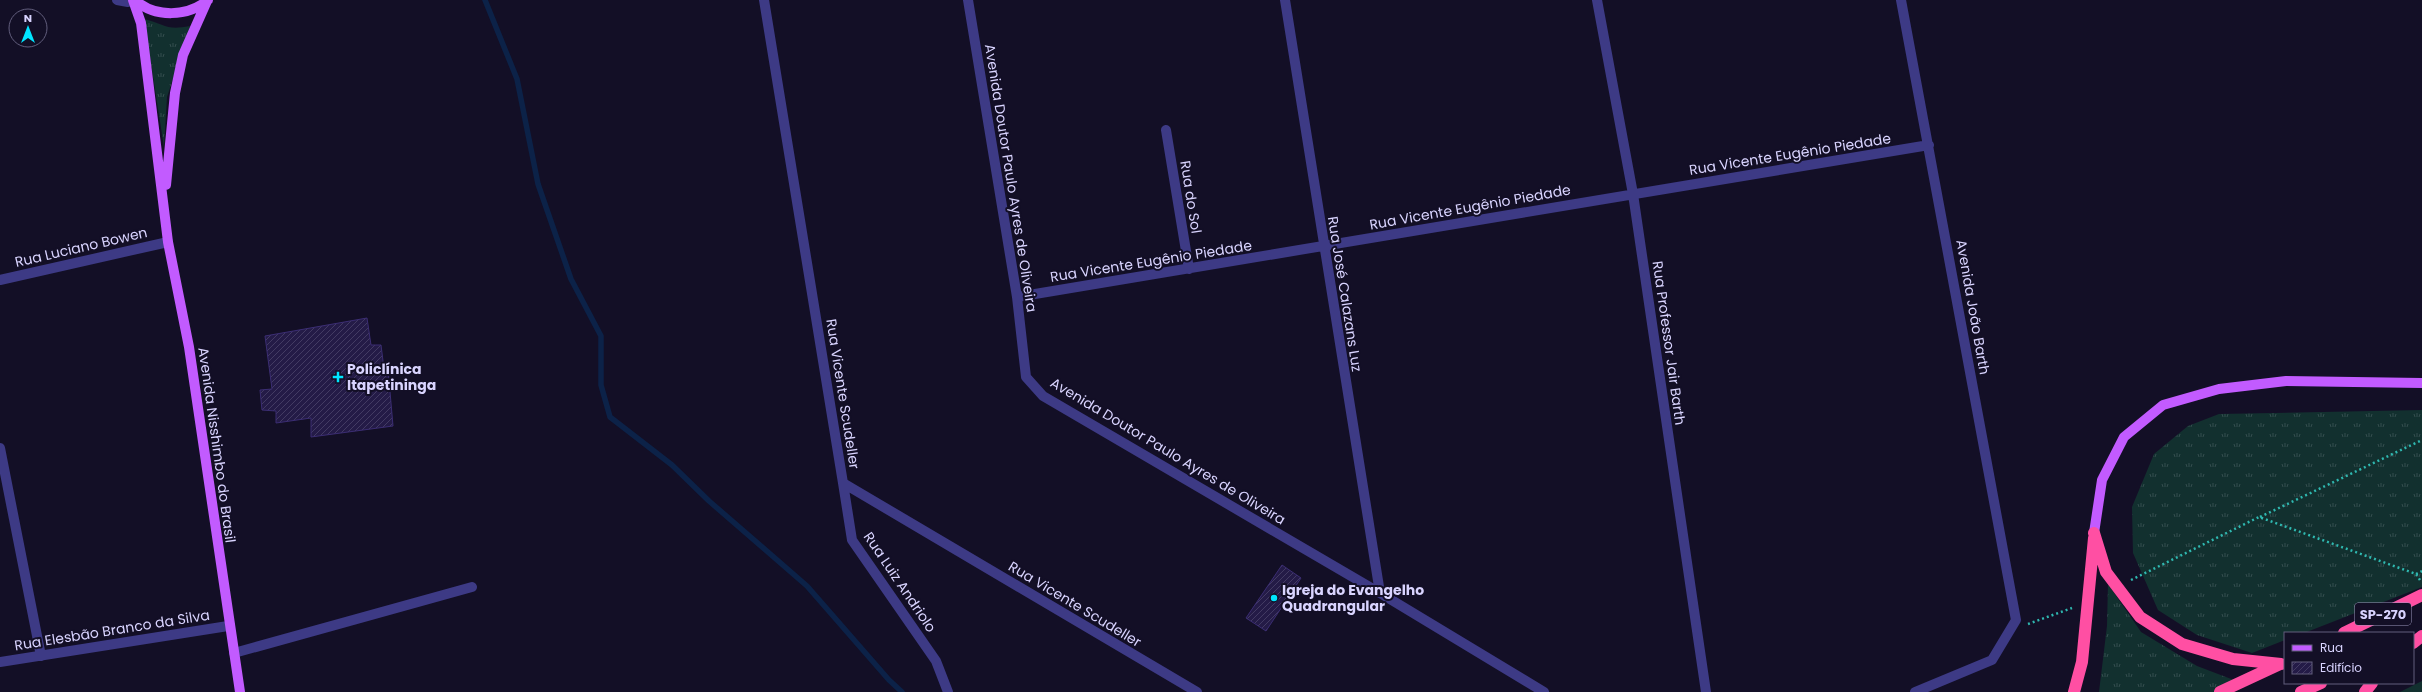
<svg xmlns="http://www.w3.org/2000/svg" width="2422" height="692" font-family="Poppins,sans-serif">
  <defs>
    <pattern id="grass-tufts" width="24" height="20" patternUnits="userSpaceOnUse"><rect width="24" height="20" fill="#12302f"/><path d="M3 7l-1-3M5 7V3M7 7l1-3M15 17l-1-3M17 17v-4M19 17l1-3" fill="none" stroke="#344d4e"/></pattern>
    <pattern id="building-hatch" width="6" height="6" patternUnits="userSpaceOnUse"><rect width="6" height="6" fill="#241b47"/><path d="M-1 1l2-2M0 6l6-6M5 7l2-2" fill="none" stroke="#433b63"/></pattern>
  </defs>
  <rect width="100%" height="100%" fill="#130f26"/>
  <path fill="url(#grass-tufts)" d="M144,19C165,24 166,31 190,26L167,97L164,147Z
    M2422,410V587L2304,633H2285V640L2252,653L2197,635L2158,610L2133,553L2132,507L2154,454L2188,426L2219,414Z
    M2108,584L2141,632L2197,666L2239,682L2218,692H2099L2107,626Z
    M2422,681V692H2400Z"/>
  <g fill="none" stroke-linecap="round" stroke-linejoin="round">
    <path stroke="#0c2248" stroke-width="5.5" d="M485,0L517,79L538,184L571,279L601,336V385L610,417L672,465L709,501L807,586L889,680L902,692"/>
  </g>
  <path fill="url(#building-hatch)" stroke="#3b2d73" d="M367,318L371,345H381L384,369H388L393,426L311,437V418L276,423V411L262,410L260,390L272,389L265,336Z
    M1282,565L1301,578L1266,631L1246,618Z"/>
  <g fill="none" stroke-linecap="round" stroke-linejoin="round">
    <path stroke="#2fb8b0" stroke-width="2.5" stroke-dasharray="2 3" stroke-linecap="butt" d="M2260,517L2422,440
      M2416,574L2422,571
      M2131,580L2259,517L2416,574L2420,580
      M2028,624L2072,608"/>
    <path stroke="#3d3a85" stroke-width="10" d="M117,0L128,2V0
      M764,0L843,483L1197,692
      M968,0L1017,297L1026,377L1043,396L1380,593L1544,692
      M1285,0L1380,593
      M1597,0L1633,194L1706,692
      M1901,0L2016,620L1992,660L1915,692
      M1166,130L1189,269
      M0,280L168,242
      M1017,297L1929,145
      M0,448L41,656
      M843,483L852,540L936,661L948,692
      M234,653L472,587
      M0,662L228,626"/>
    <path stroke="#c25bff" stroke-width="10" d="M133,0L141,23L168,242L189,347L240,692
      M135,0C155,18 188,17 208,0
      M166,185L175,93L183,55L207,1
      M2094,533L2102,480L2124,437L2163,405L2219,389L2286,381L2422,383"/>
    <path stroke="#ff4fa3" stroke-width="12" d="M2094,533L2106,572L2140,617L2182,644L2233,659L2281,664
      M2344,633L2422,595
      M2413,643L2422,636
      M2074,692L2082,662L2094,538
      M2220,692L2280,664
      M2301,692L2321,683
      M2365,692L2372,683"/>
  </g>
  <g fill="#00e5ff" stroke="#130f26" stroke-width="1.5">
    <path d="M336 371h4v4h4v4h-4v4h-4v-4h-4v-4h4z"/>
    <circle cx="1274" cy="598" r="4"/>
  </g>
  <g text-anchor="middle" stroke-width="4" stroke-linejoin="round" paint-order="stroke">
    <rect fill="#130f26" stroke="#9e99be" stroke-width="1" x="2355" y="603" width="56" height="22" rx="3"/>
    <g font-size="13" font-weight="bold" fill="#d9d4ff">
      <text x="2383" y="619">SP-270</text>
    </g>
    <g font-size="14" fill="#d9d4ff" stroke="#130f26">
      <text transform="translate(1790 154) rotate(-9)" y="5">Rua Vicente Eugênio Piedade</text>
      <text transform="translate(1011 178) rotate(81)" y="5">Avenida Doutor Paulo Ayres de Oliveira</text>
      <text transform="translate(1191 197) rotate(81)" y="5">Rua do Sol</text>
      <text transform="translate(1470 207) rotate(-10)" y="5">Rua Vicente Eugênio Piedade</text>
      <text transform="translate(81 247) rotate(-13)" y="5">Rua Luciano Bowen</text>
      <text transform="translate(1151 261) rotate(-9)" y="5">Rua Vicente Eugênio Piedade</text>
      <text transform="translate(1345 294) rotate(81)" y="5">Rua José Calazans Luz</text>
      <text transform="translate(1973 307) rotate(80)" y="5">Avenida João Barth</text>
      <text transform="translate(1669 343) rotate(82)" y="5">Rua Professor Jair Barth</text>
      <text transform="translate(843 394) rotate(81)" y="5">Rua Vicente Scudeller</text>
      <text transform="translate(217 445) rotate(82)" y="5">Avenida Nisshimbo do Brasil</text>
      <text transform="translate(1168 451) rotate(31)" y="5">Avenida Doutor Paulo Ayres de Oliveira</text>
      <text transform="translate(900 582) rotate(56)" y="5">Rua Luiz Andriolo</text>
      <text transform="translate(1075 604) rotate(31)" y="5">Rua Vicente Scudeller</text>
      <text transform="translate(112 630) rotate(-9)" y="5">Rua Elesbão Branco da Silva</text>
    </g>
    <g font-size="14" font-weight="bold" fill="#d9d4ff" stroke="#130f26" text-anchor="start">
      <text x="347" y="374">Policlínica<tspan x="347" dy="16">Itapetininga</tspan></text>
      <text x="1282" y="595">Igreja do Evangelho<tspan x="1282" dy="16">Quadrangular</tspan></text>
    </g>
  </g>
  <rect x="2284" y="632" width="130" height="52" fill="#130f26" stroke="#625e7d"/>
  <rect x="2292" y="645" width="20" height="6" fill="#c25bff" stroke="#625e7d"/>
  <text x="2320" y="652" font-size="12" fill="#d9d4ff">Rua</text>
  <rect x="2292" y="662" width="20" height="12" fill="url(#building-hatch)" stroke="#625e7d"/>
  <text x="2320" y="672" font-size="12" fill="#d9d4ff">Edifício</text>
  <g transform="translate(28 28)"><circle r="19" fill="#130f26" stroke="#625e7d"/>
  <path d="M0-3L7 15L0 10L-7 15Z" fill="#00e5ff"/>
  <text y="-6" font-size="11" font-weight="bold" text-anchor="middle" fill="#d9d4ff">N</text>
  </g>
</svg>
